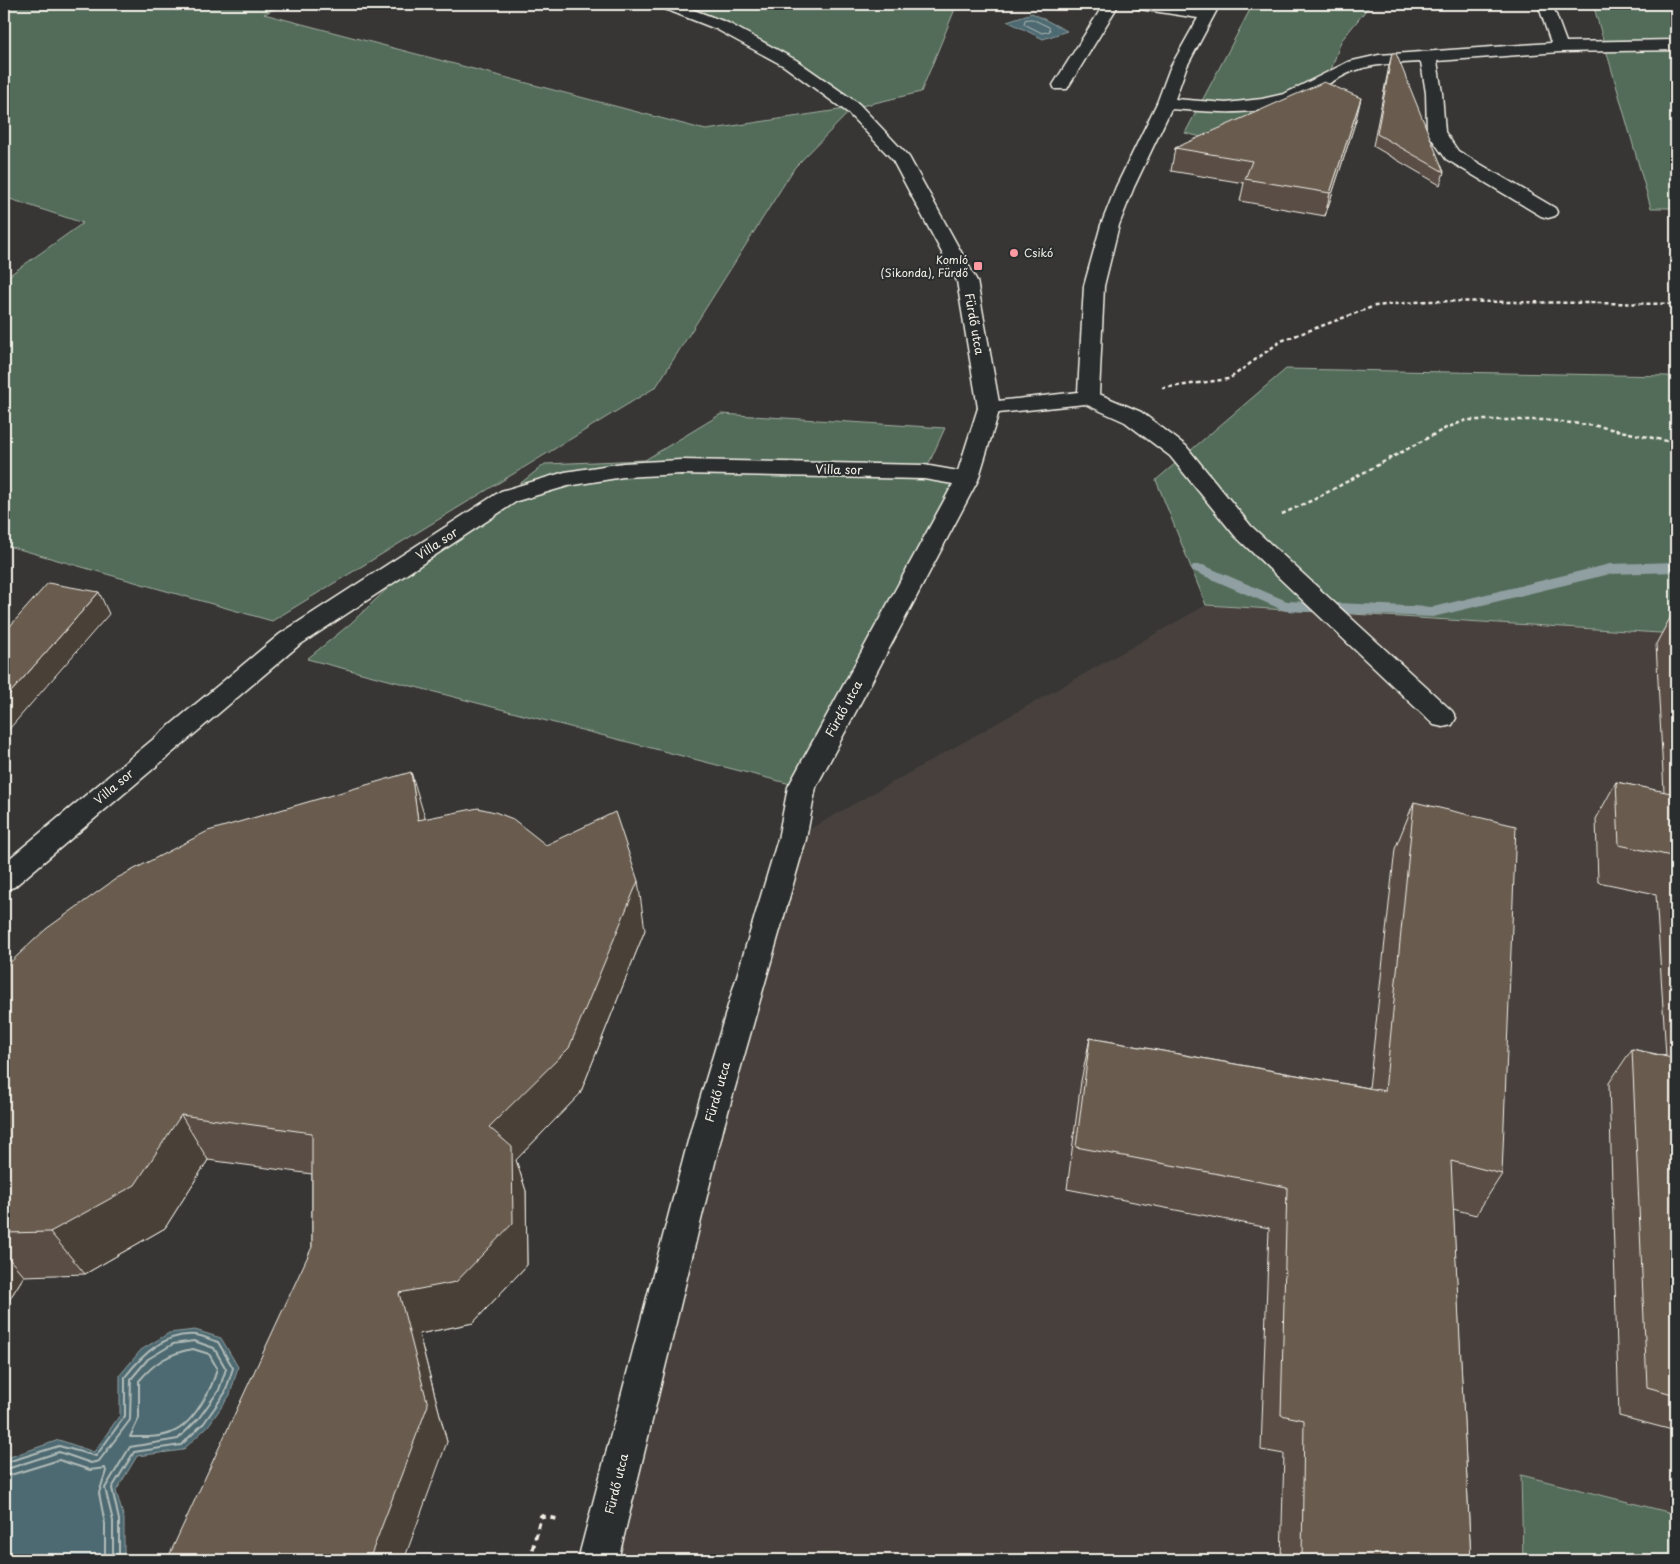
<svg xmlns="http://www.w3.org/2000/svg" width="1680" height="1564" font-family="'Playpen Sans',sans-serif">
  <rect width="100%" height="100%" fill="#373635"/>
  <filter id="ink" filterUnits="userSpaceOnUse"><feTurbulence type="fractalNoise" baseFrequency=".02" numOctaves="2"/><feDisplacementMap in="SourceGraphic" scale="10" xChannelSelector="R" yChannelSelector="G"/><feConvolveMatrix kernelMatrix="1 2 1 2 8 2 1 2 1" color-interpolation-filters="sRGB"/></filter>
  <g filter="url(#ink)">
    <path fill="#46413d" d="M1206,605L1676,634V1514L1521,1475L1523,1560H616L708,1126L792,839Z"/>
    <path fill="#536c5a" stroke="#a4aea1" d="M4,4H285L264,14L706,130L852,108L722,26L665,4H957L921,92L853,108L795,167L656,387L272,621L8,546L4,549V279L83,223L4,197Z
      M1253,4H1371L1341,41L1300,161L1185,133Z
      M1593,4H1676V208H1651Z
      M1286,369L1668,376L1676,378V634L1206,605L1156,480Z
      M721,414L945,428L925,472L967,480L802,787L307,659L350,624L391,585L545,464L645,460Z
      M1521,1475L1676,1514V1560H1523Z"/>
    <path fill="#4d6971" stroke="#909fa1" d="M1032,13L1067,31L1043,39L1007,21Z
      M195,1330L221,1338L238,1367L230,1395L208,1426L183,1450L137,1456L116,1491L124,1519V1560H4V1459L59,1440L94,1452L120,1415V1375L141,1350L169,1333Z"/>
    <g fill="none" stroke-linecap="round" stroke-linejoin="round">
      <path stroke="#b1bbb8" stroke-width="1" d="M1032,19L1049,27L1050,31L1042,33L1024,24L1025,20Z"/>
      <path stroke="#b1bbb8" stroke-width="2" d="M193,1349L209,1354L217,1368C213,1388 193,1424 173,1432C161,1438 144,1437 130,1437L139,1418V1381C154,1363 169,1353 193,1349Z
        M4,1463L59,1446L96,1456L125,1416V1377C142,1355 165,1332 196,1335C203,1336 211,1340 218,1342L233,1368L225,1393L204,1423L181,1445L134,1452L112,1488L119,1520V1560
        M4,1470L59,1452L91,1463L99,1461L130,1420L131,1379L148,1359L173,1344L194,1341L214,1348L226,1369L219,1390L199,1418L178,1439L130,1447L105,1488L113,1521V1560
        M4,1477L59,1460L90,1470L105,1468L106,1471L99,1493L105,1524V1560"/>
      <path fill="#909fa1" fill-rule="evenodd" d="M1676,562V572L1610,574L1433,617L1285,611L1193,571L1191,568L1193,565H1203L1287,601L1433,607L1610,564Z"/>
      <defs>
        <path id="lane" d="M1104,4H1119L1067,89H1055L1053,85Z
          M1133,4H1167L1202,10L1206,4H1220L1186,68L1175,99L1226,103L1262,99L1284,94L1348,62L1379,55L1551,43L1538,4H1552L1566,42L1676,40V50L1560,52L1437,61L1442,93L1445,132L1458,151L1555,208L1557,212L1555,216L1548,218L1541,216L1446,159L1427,132L1426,93L1421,62C1401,63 1380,63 1360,69C1337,75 1318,93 1296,101C1256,117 1212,112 1171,109L1134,187L1119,225L1104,286L1099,394L1141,412L1186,446L1251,526L1452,711L1456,718L1452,725L1443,727L1434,725L1235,536L1170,456L1125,422L1085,404L989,414L981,413L978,408L981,403L989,402L1078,392L1084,286L1101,225L1116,187L1157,103L1170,68L1198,18L1140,9L1135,7Z"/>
        <path id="street" d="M657,4H678L728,23L796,60L859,104L909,157L977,281L1000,408L978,480L816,787L806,839L724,1126L618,1560H578L692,1126L778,839L788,787L953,484L924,479L681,474L623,477L568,486L517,501L298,646L14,887L4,890V863L280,634L501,491L565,472L623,463L681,460L924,465L958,471L978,408L957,281L892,159L847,112L784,66L716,29L660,7Z"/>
      </defs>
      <use href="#lane" stroke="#f4f1e8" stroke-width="3"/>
      <use href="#street" stroke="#f4f1e8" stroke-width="3"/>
      <path stroke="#f4f1e8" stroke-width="2.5" stroke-dasharray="4 3" stroke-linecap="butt" d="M1162,388L1229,379L1281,341L1375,306L1427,301L1676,304
        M1282,514L1315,499L1446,428L1467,420H1546L1597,426L1676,443"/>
      <path stroke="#f4f1e8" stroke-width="4" stroke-dasharray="6 5" stroke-linecap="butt" d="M530,1560L541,1516L557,1519"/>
      <use href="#lane" fill="#2a2d2e" fill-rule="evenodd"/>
      <use href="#street" fill="#2a2d2e" fill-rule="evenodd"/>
    </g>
    <path fill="#5a4e45" stroke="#f4f1e8" d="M1392,53L1444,172L1440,185L1373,146L1389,66Z
      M1356,120L1325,216L1240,201L1244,183L1171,171L1175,148Z
      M1676,607V1431L1619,1416L1609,1083L1632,1049L1666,1056L1656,894L1598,882L1596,819L1616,782L1664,792L1656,644Z
      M1414,802L1502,1174L1476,1215L1453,1209L1471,1560H1281L1284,1454L1261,1450L1269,1228L1067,1189L1081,1081L1090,1038L1369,1088L1395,849Z
      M425,819L645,930L580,1094L516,1160L526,1191L527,1265L473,1323L419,1334L447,1442L312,1247V1174L208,1160L165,1228L85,1274L24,1276L4,1308V968Z"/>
    <path fill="#4a4038" stroke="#f4f1e8" d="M1361,98L1356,120L1325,216L1330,193Z
      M99,592L109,614L4,735V700Z
      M411,772L426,821L418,820Z
      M638,881L645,930L580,1094L516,1160L526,1191L527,1265L473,1323L419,1334L447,1442L404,1560H369L399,1293L489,1127Z
      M181,1115L208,1160L165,1228L85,1274L50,1232Z
      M4,1253L24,1276L4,1308Z"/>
    <path fill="#695b50" stroke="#f4f1e8" d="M1392,53H1396L1444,172L1377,134Z
      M1324,82L1361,98L1330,193L1245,179L1252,161L1175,148Z
      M48,583L99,592L4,700V633Z
      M411,772L418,820L478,808L495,812L513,819L546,845L615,812L638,881L569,1048L489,1127L512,1147L513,1223L456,1282L399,1293L428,1405L369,1560H167L312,1247V1133L181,1115L135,1185L50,1232L4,1233V968L46,929L117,878L208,831Z
      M1616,782L1676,794V857L1619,845Z
      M1414,802L1516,826L1502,1174L1451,1161L1471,1560H1302L1304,1420L1281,1415L1287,1187L1076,1147L1090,1038L1385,1091Z
      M1632,1049L1676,1059V1395L1647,1387Z"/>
  </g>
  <g fill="#ff9aa2" stroke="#2a2d2e" stroke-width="2">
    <circle cx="1014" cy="253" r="5"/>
    <rect x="973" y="261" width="10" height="10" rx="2.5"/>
  </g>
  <g text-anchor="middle" stroke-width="4" stroke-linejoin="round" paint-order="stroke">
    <g font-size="11" fill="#f4f1e8" stroke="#2a2d2e" text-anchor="start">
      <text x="1024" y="257">Csikó</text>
      <text x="968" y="264" text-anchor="end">Komló<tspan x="968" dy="13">(Sikonda), Fürdő</tspan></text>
    </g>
    <g font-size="12" fill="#f4f1e8" stroke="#2a2d2e">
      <text transform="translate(974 324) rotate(80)" y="4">Fürdő utca</text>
      <text transform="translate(839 470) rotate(1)" y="4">Villa sor</text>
      <text transform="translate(437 544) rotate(-33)" y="4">Villa sor</text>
      <text transform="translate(844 709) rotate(-61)" y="4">Fürdő utca</text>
      <text transform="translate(114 787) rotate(-40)" y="4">Villa sor</text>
      <text transform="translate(718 1092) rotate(-74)" y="4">Fürdő utca</text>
      <text transform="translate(617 1484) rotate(-76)" y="4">Fürdő utca</text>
    </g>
  </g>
  <rect width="1680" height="1564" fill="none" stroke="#2a2d2e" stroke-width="20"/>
  <rect x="10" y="10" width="1660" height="1544" fill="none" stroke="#f4f1e8" stroke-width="2" filter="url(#ink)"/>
</svg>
